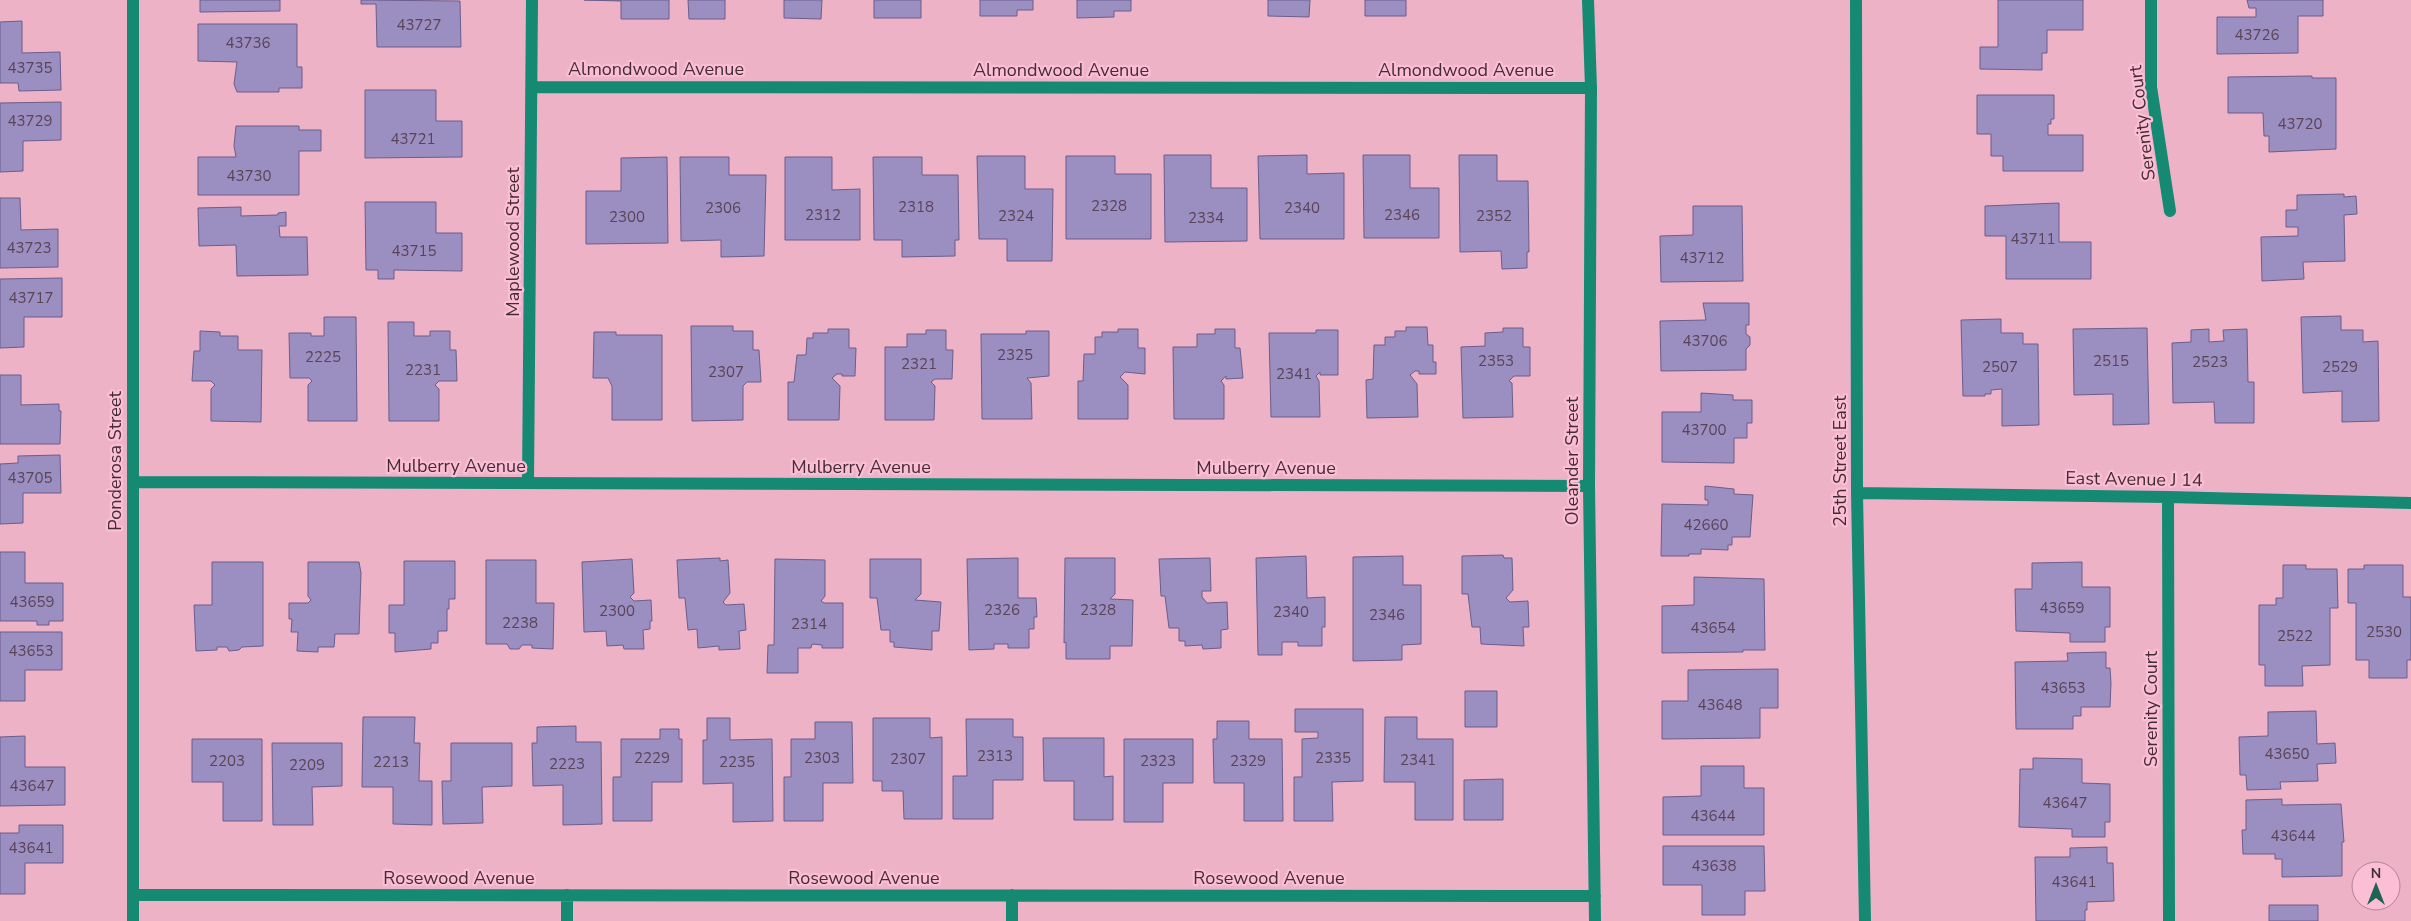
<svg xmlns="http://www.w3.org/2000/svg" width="2411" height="921" font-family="'Nunito Sans',sans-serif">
  <rect width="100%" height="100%" fill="#eeb2c7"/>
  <path fill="#9b8ec1" stroke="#6a5d8d" d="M200,0H280V11L200,12Z
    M361,0L460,1L461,47H377L376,4H361Z
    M584,0H669V19H621V1Z
    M688,0H725V19H689Z
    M784,0H822L821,19L784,18Z
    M874,0H921V18H874Z
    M980,0H1033V10H1017V16H980Z
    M1077,0H1131V11H1114V17L1077,18Z
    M1268,0H1310L1309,17L1268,16Z
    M1365,0H1406V16H1365Z
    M1998,0H2083V30H2047V53H2042V70L1980,69V47H1998Z
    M2247,0H2323V16H2298V53L2217,54V17H2256V8H2249Z
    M22,21V53L60,52L61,90L19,91L18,83H0V22Z
    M198,24H297V67H302V88H279V92H237L234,84L237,62L198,61Z
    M2312,76V78H2336V149L2269,152V136H2264L2263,113H2228V77Z
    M365,90H436V121H462V157L365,158Z
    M1977,95H2054V119H2051V124H2048V135H2083V171H2003V156H1991V134H1977Z
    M61,102V140L23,141V171L0,172V103Z
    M236,126H299V130H321V151H299V195H198V157H236L234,146Z
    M1164,155H1211V188H1247V241L1165,242Z
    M1307,155V174L1344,173V239H1260L1258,156Z
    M1363,155H1410V188H1439V238H1364Z
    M1459,155H1497V181H1528L1529,252H1527V268L1502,269L1501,251L1460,252Z
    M977,156H1025V189H1053L1052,261H1007V239H979Z
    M1066,156H1115V174H1151V239H1066Z
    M667,157L668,243L586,244V191H621V158Z
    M680,157H729V175H766L764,256L721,257V240L681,241Z
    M785,157H832V190L860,189V240H785Z
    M873,157H922V175H958L959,240H955V256L902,257V240H874Z
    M2344,194V197L2356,196L2357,214L2344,215L2345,261L2303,262L2304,279L2262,281L2261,237L2298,236V227H2286V210H2297V195Z
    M0,198H20L21,230L58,229V267L0,268Z
    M365,202H436V233H462V271L394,270V279H378V270H366Z
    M2059,203V242H2091V279H2006V236H1985V206Z
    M1693,206H1742L1743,281L1661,282L1660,236L1693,235Z
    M241,207V216L278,215V213L286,212V226H279L280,237H307L308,275L237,276L236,245L199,246L198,208Z
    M62,278V317H24V347L0,348V279Z
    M1703,303H1749V325H1746V334L1750,337V345L1746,349V370L1661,371L1660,321L1706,320Z
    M2341,316V330H2363V342L2378,341L2379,421L2342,422V391L2303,393L2301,317Z
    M324,317H356L357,421H308V385L312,381L309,378H290L289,333H311V336H324Z
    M2001,319V333H2023V344H2038L2039,425L2002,426V389L1991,390V394H1985V396H1963L1961,320Z
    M388,322H414V336H430V331H450V350H456L457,381H439L435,385L439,389V421H389Z
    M691,326H733V331H753V350H759L761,382H747L743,386V420L692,421Z
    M1406,327H1427L1428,345H1433V362H1436V374H1419V371H1415L1410,375L1417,384L1418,417L1367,418L1366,380L1373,379L1374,345H1385V337H1395V331H1406Z
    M1503,328H1523V347H1530V376H1514L1509,381L1512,383L1513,417L1463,418L1461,347L1485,346V333L1503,332Z
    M2147,328L2149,424L2113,425V394L2074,395L2073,329Z
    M828,329H849V348H856L855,376H842V374H837L832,378L840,386L839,420H788V382H794L797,355H806L807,338H813V333H828Z
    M1118,329H1138V348H1145V374L1125,372L1120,377L1128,385V419H1078V381H1083L1084,354H1095V337H1102V332H1118Z
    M1215,329H1235V348H1240L1243,378L1226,379V376L1221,381L1224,385V419H1174L1173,347H1197V334H1215Z
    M2209,329V342L2224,341L2223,330L2247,329L2248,382H2254V423H2215L2214,402L2173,403L2172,343L2191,342V330Z
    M926,330H946V350H953L952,379H935L931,382L935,386L934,420H885V347H907V334H926Z
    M1316,330H1338V375H1320V372L1316,376L1319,381L1320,417H1271L1269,333H1316Z
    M200,331L220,332V336H238V350H262L261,422L211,421V389L215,385L211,381H192L194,351H200Z
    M1026,331H1049V376L1027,378L1031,383L1032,419H982L981,334H1026Z
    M594,332H616V335H662V420H612V386L608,378H593Z
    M0,375H21V405L59,404V411H61L60,444H0Z
    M1701,393L1733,395V400H1752V423H1747V438H1734V463L1662,462V412H1701Z
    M60,455L61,493H23V523L0,524V464L18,463V456Z
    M1705,486L1734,489V494L1753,495L1750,537H1732V545H1728V550L1701,549V554H1689V556H1661L1662,504L1708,505V500H1705Z
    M0,552H25V583H63V621H49V625H37V621H0Z
    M1503,555L1504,558H1512L1513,590L1506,598L1510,602L1528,601L1529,627H1523L1524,646L1481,644L1480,627H1472L1468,594H1462V556Z
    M1306,556L1307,598L1325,597V627H1322V646H1298V642H1282V655H1258L1256,558Z
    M1403,556V585H1421V644L1402,645V660L1353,661V557Z
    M720,558V561L728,560L730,593L723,602L726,605L744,604L746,630L739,631L740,649L719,650V646L698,648L697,629L688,630L685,598H679L677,560Z
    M1018,558V598H1036L1037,617H1034V629H1029V648H1008V644H994V649L969,650L967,559Z
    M1065,558H1115V594L1110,599L1133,600L1132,646H1110V659H1066V642L1064,643Z
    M1210,558L1211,591H1202V597L1207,603L1227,602L1228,629L1221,630V648L1203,649L1202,645L1185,646V641H1179V628H1169L1165,596H1161L1159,559Z
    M632,559L634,593L630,597L634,601L651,600L652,621H650V629L643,630L644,649H624L623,645L607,646L606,631L584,632L582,562Z
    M775,559L825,560V596L821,601L824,603H843V648H822V645L812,644L811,648H798V673H767L768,645H774Z
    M870,559H921V594L915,600L941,602L939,631H932V650L894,647V642H890V630H881L877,598H870Z
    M486,560H536V603H554L553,649L532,648V645H522L519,649H510L507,644H486Z
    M404,561H455V599H449V609H447V631H438V643H431V649L395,652V633H389V605H404Z
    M212,562H263V646L242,647L239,650L229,651L227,647H217V650L196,651L194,605H212Z
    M308,562H359L361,573L359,634H335L334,647H318V652L297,651L298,632H291L292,619H289V603H308L311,600L308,596Z
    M2082,562V587H2110V627H2105V642H2070V633L2016,631L2015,589H2032V563Z
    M2283,565H2306V569H2337L2338,608H2330V665L2302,666L2303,686H2265V665H2259V605H2276V598H2283Z
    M2364,565H2403V597H2411V660H2407V678H2369V660H2356V603H2348V569H2364Z
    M1694,577L1764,579L1765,650H1743V652L1662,653V606L1694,605Z
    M0,632H62V670H25V701H0Z
    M2106,652V668H2110L2111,683L2110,707H2081V716H2073V729H2016L2015,662L2068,661L2067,653Z
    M1778,669V708H1760V738L1662,739V701H1688V670Z
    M1465,691H1497V727H1465Z
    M1295,709H1363V781L1332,782L1333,821H1294V777H1302V739L1318,738V732H1295Z
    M2316,711L2317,744L2335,743L2336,763L2317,764L2318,781L2280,782L2281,789L2247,790L2246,775H2240L2239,737L2268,736V712Z
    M363,717H415L414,743H420L419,781H432V825L393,824V787H362Z
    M1385,717H1417V739H1453V820H1415V782H1384Z
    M707,718H730V740L772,739L773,821L733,822V783L703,784V740H707Z
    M873,718H930V738L942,737V819H904L903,791H882V781H873Z
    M966,719H1013V737H1023V780H993V819H953V776H967Z
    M1217,721H1249V739H1282L1283,821H1244V783H1214L1213,739H1217Z
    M815,722H852L853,783H823V821H784V777H791V739H815Z
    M576,726V742H601L602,824L563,825V785L533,786L532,743H537V727Z
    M660,729H679V739H682V782H652V821H613V777H621V739H660Z
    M25,736V767H65V805L0,806V737Z
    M1043,738H1104V777L1113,776V820H1074V781H1044Z
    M192,739H262V821H223V782H192Z
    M1124,739H1193V783H1163V822H1124Z
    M272,743H342V786L312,787L313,825H273Z
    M451,743H512V786L482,787L483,823L443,824L442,781H451Z
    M2033,758L2082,759V783L2110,784V822H2105V837H2072V829L2019,827L2020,769H2033Z
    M1701,766H1744V788H1764V835H1663V797L1701,796Z
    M1503,779V820H1464V780Z
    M2282,799V805L2341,804L2344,842H2342V876L2282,877V859H2275V854H2243L2242,830H2246V800Z
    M19,825H63V863H25V894H0V833H19Z
    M1663,846H1764L1765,891H1745V915H1702V885H1663Z
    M2107,847V863H2113L2114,901L2087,902V910H2085V921H2036L2035,857H2070V848Z
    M2269,905H2318V921H2269Z"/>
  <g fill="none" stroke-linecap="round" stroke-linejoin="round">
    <path stroke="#168973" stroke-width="12" d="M133,0V921
      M1588,0L1591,88L1589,486L1595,921
      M1856,0L1857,493L1865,921
      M2151,0V87L2170,211
      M532,87L1591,88
      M133,482L1589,486
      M528,483L532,0
      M1857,493L2168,497L2411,503
      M2168,497L2169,921
      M133,895L1595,896
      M567,895V921
      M1012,921V895"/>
  </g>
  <g text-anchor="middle" stroke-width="4.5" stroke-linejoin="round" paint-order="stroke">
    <g font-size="15" fill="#5a4458">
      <text x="419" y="30">43727</text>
      <text x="2257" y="40">43726</text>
      <text x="248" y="48">43736</text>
      <text x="30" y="73">43735</text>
      <text x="30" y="126">43729</text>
      <text x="2300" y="129">43720</text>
      <text x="413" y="144">43721</text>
      <text x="249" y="181">43730</text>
      <text x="1109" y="211">2328</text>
      <text x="916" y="212">2318</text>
      <text x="723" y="213">2306</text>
      <text x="1302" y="213">2340</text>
      <text x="823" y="220">2312</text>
      <text x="1402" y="220">2346</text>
      <text x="1016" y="221">2324</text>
      <text x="1494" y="221">2352</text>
      <text x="627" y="222">2300</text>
      <text x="1206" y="223">2334</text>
      <text x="2033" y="244">43711</text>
      <text x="29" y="253">43723</text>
      <text x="414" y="256">43715</text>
      <text x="1702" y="263">43712</text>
      <text x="31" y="303">43717</text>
      <text x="1705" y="346">43706</text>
      <text x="1015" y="360">2325</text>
      <text x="323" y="362">2225</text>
      <text x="1496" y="366">2353</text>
      <text x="2111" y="366">2515</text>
      <text x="2210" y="367">2523</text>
      <text x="919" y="369">2321</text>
      <text x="2000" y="372">2507</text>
      <text x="2340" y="372">2529</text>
      <text x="423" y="375">2231</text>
      <text x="726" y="377">2307</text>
      <text x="1294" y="379">2341</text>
      <text x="1704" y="435">43700</text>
      <text x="30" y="483">43705</text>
      <text x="1706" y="530">42660</text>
      <text x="32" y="607">43659</text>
      <text x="2062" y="613">43659</text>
      <text x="1002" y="615">2326</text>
      <text x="1098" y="615">2328</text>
      <text x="617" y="616">2300</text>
      <text x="1291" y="617">2340</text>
      <text x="1387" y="620">2346</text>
      <text x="520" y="628">2238</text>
      <text x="809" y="629">2314</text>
      <text x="1713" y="633">43654</text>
      <text x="2384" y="637">2530</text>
      <text x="2295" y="641">2522</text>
      <text x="31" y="656">43653</text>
      <text x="2063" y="693">43653</text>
      <text x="1720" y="710">43648</text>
      <text x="2287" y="759">43650</text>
      <text x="995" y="761">2313</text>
      <text x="652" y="763">2229</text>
      <text x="822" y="763">2303</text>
      <text x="1333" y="763">2335</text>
      <text x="908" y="764">2307</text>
      <text x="1418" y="765">2341</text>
      <text x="227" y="766">2203</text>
      <text x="1158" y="766">2323</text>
      <text x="1248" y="766">2329</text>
      <text x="391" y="767">2213</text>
      <text x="737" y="767">2235</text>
      <text x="567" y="769">2223</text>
      <text x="307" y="770">2209</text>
      <text x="32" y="791">43647</text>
      <text x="2065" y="808">43647</text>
      <text x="1713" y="821">43644</text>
      <text x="2293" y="841">43644</text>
      <text x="31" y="853">43641</text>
      <text x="1714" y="871">43638</text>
      <text x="2074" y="887">43641</text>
    </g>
    <g font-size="18" fill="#442c35" stroke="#fbbed4">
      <text x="656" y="75">Almondwood Avenue</text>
      <text x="1061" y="76">Almondwood Avenue</text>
      <text x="1466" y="76">Almondwood Avenue</text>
      <text transform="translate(2142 123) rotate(-97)" y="6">Serenity Court</text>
      <text transform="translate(513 242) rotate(-90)" y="6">Maplewood Street</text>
      <text transform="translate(115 461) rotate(-90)" y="6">Ponderosa Street</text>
      <text transform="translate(1572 461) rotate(-90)" y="6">Oleander Street</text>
      <text transform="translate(1840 461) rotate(-90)" y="6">25th Street East</text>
      <text x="456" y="472">Mulberry Avenue</text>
      <text x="861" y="473">Mulberry Avenue</text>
      <text x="1266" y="474">Mulberry Avenue</text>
      <text transform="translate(2134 479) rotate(1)" y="6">East Avenue J 14</text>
      <text transform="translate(2151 709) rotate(-90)" y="6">Serenity Court</text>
      <text x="459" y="884">Rosewood Avenue</text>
      <text x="864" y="884">Rosewood Avenue</text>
      <text x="1269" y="884">Rosewood Avenue</text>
    </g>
  </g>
  <g transform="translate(2376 886)"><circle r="24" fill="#fbbed4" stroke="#b28494"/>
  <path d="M0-4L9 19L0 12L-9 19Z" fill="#1f6354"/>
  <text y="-8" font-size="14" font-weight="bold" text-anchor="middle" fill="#442c35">N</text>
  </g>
</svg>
